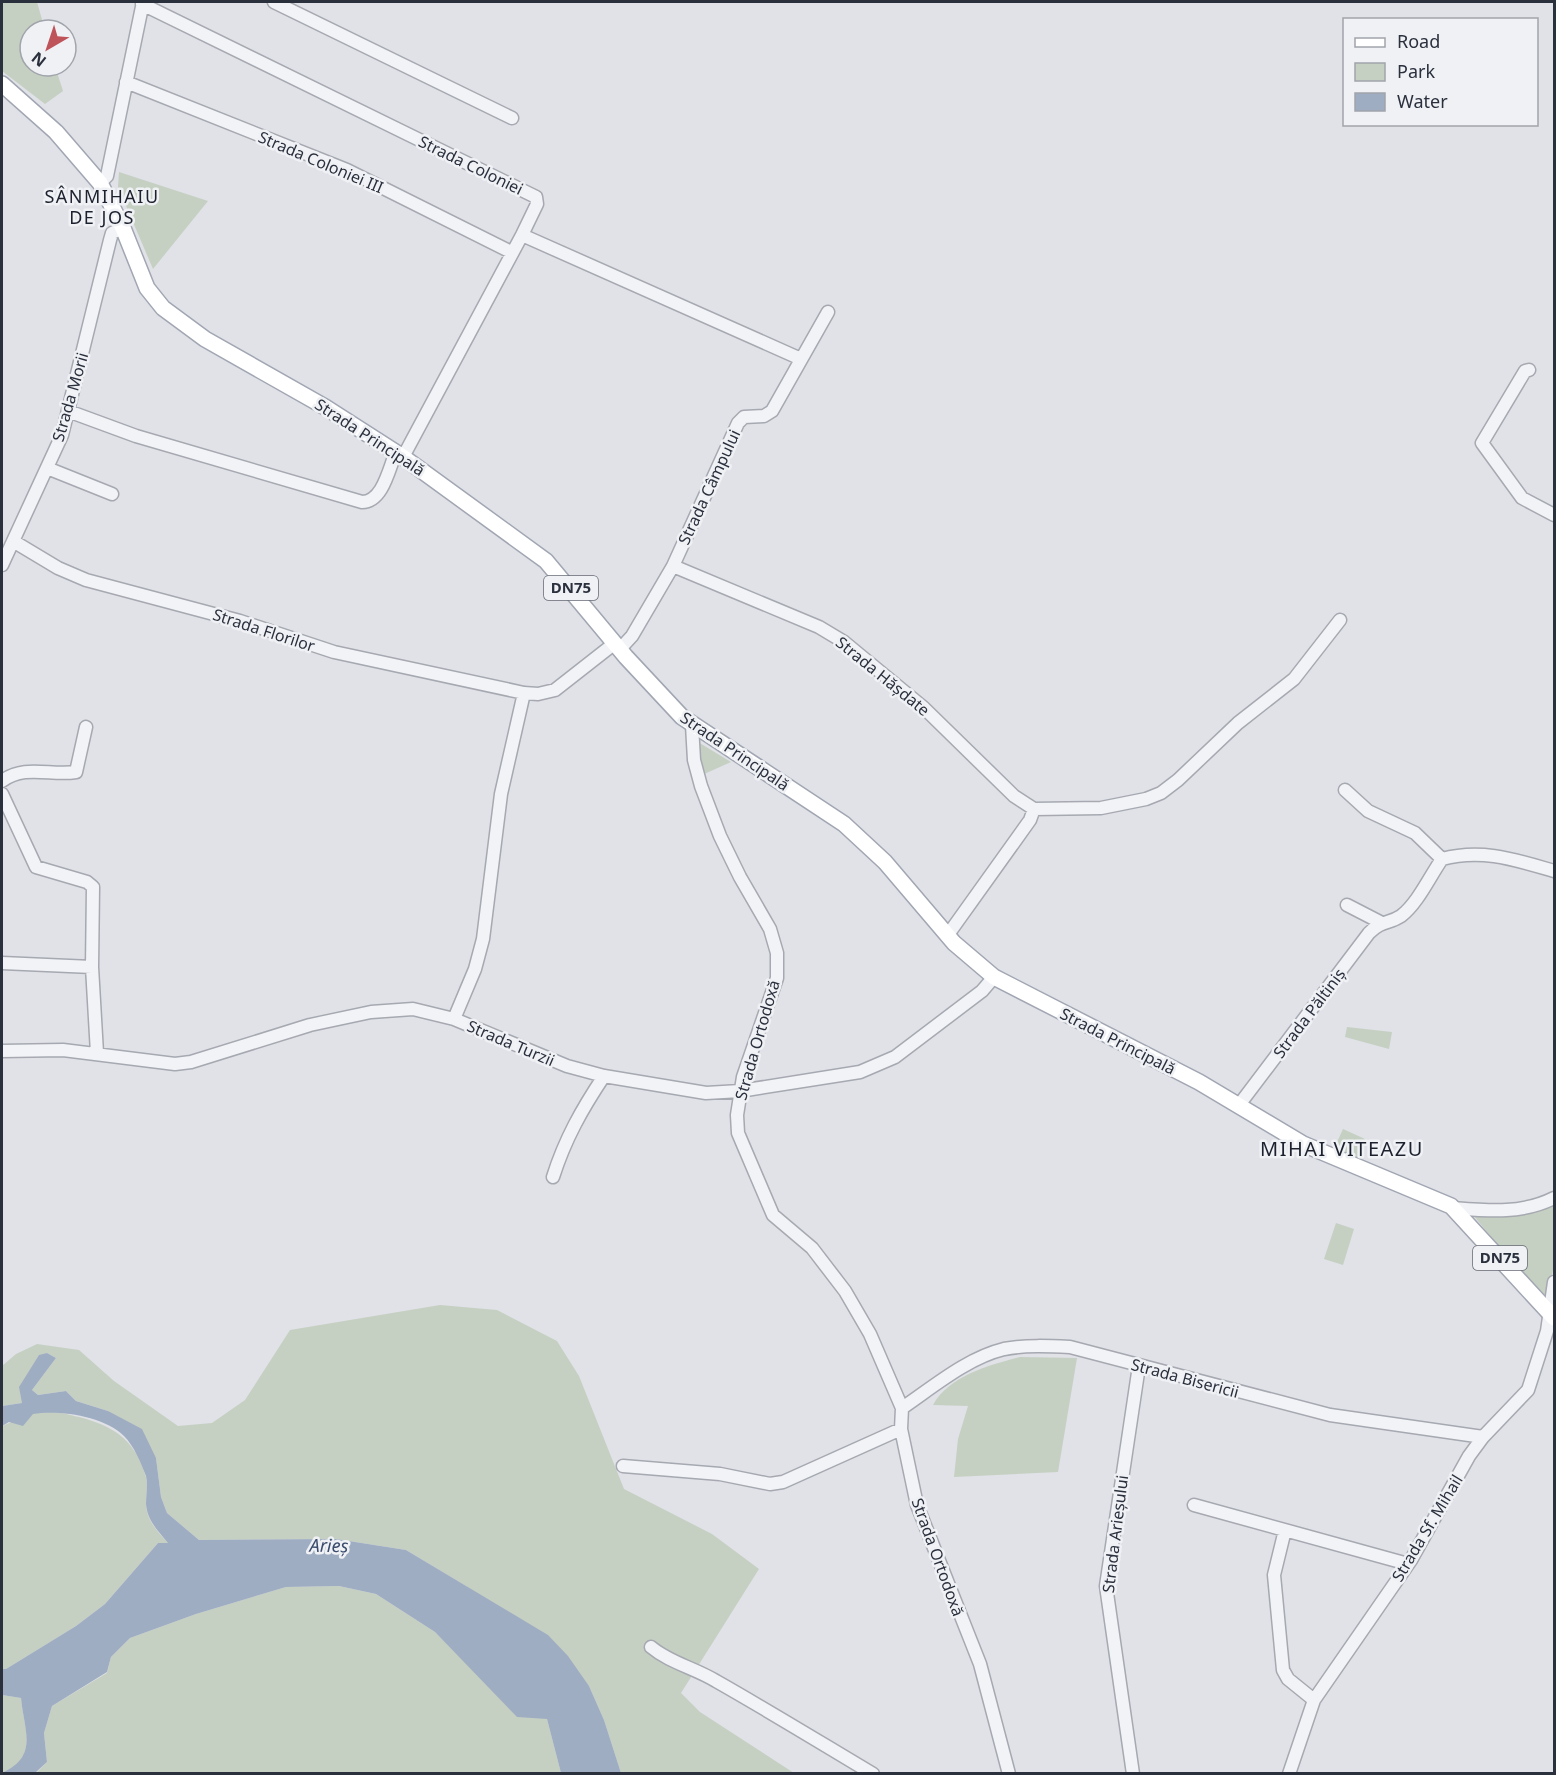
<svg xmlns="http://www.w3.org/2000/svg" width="1556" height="1775" font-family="'Noto Sans',sans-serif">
  <rect width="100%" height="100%" fill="#e0e2e7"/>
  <path fill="#c5d0c2" d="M2,2H37L45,30H30V66H55L63,91L45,104L2,71Z
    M119,172L208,201L153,269L118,187Z
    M698,742L731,762L702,775L696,758Z
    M1347,1027L1392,1032L1389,1049L1345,1037Z
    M1343,1129L1365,1139L1356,1161L1333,1151Z
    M1554,1204V1264L1547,1304L1473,1215Z
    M1336,1223L1354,1229L1343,1265L1324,1259Z
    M440,1305L497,1310L557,1341L579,1376L624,1489L712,1534L759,1569L681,1693L700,1712L794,1773H621L604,1720L589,1686L466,1586L406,1550L336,1539L199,1540L167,1513L161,1497L156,1458L108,1411L76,1401L66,1391L38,1395L32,1390L56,1358L47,1353L22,1403L2,1406V1366L16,1354L37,1344L79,1350L114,1381L178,1426L212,1423L245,1400L290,1330Z
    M1020,1357L1077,1358L1058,1472L954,1477L958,1439L968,1406L933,1405C949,1376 989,1365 1020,1357Z
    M51,1411C96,1420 132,1427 146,1477C148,1486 146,1496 146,1505C147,1521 158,1532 169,1544L158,1543L105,1604L76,1626L6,1669H2V1426L33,1413Z
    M339,1586L376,1594L435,1632L468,1665L547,1719L561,1773L35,1774L47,1762L44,1733L52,1706L107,1673L111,1657L130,1638L196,1614L286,1587Z
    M2,1695L21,1698C24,1729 39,1758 2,1773Z"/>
  <path fill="#9fadc3" d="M47,1353L56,1358L32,1390L38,1395L66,1391L76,1401L108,1411L142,1429L156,1458L161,1497L167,1513L199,1540L336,1539L406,1550L548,1635L568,1656L589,1686L604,1720L621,1773H561L547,1719L517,1717L435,1632L376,1594L339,1586L286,1587L196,1614L130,1638L111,1657L107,1672L52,1706L44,1733L47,1762L35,1773H2C39,1756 24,1731 21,1698L2,1695V1669H6L76,1626L105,1604L158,1543H168C158,1531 147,1520 146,1504C146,1495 148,1485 146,1476C141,1463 134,1446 124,1436C104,1416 59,1410 33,1414L23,1426L9,1422L2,1426V1406L22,1403L19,1387L39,1355Z"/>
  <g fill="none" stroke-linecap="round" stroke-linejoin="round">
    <defs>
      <path id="minor" d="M274,2L512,118
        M142,4L536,197L537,204L522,235L403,457
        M126,82L347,170L511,252
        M100,183L107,176L143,2
        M522,235L801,359
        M1529,370L1525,371L1482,443L1522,498L1554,515
        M68,411L136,436L362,502C383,502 389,468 396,452
        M47,468L112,494
        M13,541L58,568L86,580L240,621L334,652L524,693L538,694L555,690L615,643
        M2,565L62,435L110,240L112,233L123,228
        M673,566L819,627L844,642L924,708L1014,796L1034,809L1101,808L1146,799L1161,793L1178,780L1238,723L1294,679L1340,620
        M620,649L632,636L673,566L738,423L744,417L764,416L772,411L828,312
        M692,725L694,760L701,786L720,836L740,877L770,929L777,953V978L743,1077L737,1115L738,1133L773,1215L812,1248L845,1291L870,1334L902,1408L901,1429L917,1505L980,1664L1009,1774
        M2,781C25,764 50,776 76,772L86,727
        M1345,790L1368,811L1415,833L1442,859
        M2,794L36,867L87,882L93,887L92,967L97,1053
        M1347,905L1380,922
        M947,936L1030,820L1034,809
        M2,963L92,967
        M454,1019L475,969L483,939L501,794L524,693
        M2,1051L63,1050L175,1064L191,1062L310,1025L371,1012L413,1009L454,1019L567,1066L604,1076L706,1093L740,1091L860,1072L895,1057L982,991L994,977
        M1239,1105L1369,933C1382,920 1389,924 1401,916C1418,903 1430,876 1442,859C1482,848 1516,860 1554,871
        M553,1177C565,1139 582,1109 604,1076
        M1454,1208C1490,1211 1522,1214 1554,1198
        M902,1408C933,1387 967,1358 1004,1349C1026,1345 1048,1346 1070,1347L1330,1415L1483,1437
        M623,1466L720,1474L770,1484L783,1482L901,1429
        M1194,1505L1408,1564
        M1285,1530L1274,1575L1283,1670L1288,1679L1314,1700
        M651,1647C670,1663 695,1668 716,1681C769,1711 821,1743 873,1774
        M1133,1774L1106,1586L1139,1366
        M1289,1774L1314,1700L1411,1560L1469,1456L1483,1437L1528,1390L1547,1331L1554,1282"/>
      <path id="major" d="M2,84L56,132L100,183L123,228L147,288L163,308L205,339L325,407L403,457L546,561L626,657L682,717L844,824L885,862L954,943L994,977L1199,1082L1303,1144L1451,1206L1554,1318"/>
    </defs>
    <use href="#minor" stroke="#a6a9b1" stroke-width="15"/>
    <use href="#major" stroke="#a1a6b2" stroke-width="18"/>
    <use href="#minor" stroke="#f2f3f6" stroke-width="12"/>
    <use href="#major" stroke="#fff" stroke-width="15"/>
  </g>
  <g text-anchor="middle" stroke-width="5" stroke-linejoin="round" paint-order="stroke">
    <g fill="#eff1f5" stroke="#666a74" stroke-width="1.5">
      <rect x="544" y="576" width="54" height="24" rx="4.5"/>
      <rect x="1473" y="1246" width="54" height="24" rx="4.5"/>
    </g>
    <g font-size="15" font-weight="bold" fill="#2b303d">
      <text x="571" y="593">DN75</text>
      <text x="1500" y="1263">DN75</text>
    </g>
    <g font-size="16" fill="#2b303d" stroke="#eff1f5">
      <text transform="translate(321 162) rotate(23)" y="6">Strada Coloniei III</text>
      <text transform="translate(471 165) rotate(26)" y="6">Strada Coloniei</text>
      <text transform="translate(70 397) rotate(-74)" y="6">Strada Morii</text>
      <text transform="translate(370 437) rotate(33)" y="6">Strada Principală</text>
      <text transform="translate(709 487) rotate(-65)" y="6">Strada Câmpului</text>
      <text transform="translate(264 630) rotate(18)" y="6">Strada Florilor</text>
      <text transform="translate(883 676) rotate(39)" y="6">Strada Hășdate</text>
      <text transform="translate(735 751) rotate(34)" y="6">Strada Principală</text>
      <text transform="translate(1309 1013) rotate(-53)" y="6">Strada Păltiniș</text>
      <text transform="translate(757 1040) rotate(-74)" y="6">Strada Ortodoxă</text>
      <text transform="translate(1118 1041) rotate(27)" y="6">Strada Principală</text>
      <text transform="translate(511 1043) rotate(23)" y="6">Strada Turzii</text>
      <text transform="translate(1185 1378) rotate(15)" y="6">Strada Bisericii</text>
      <text transform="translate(1427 1528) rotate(-59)" y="6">Strada Sf. Mihail</text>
      <text transform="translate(1115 1534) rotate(-83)" y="6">Strada Arieșului</text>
      <text transform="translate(938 1557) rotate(70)" y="6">Strada Ortodoxă</text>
    </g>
    <g font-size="18" letter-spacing="1.5" fill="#1d212e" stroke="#eff1f5">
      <text x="102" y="203">SÂNMIHAIU<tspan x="102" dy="21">DE JOS</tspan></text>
    </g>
    <g font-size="18" font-style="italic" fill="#3a4b6c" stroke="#eff1f5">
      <text transform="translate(329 1546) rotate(1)" y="6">Arieș</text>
    </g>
    <g font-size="20" letter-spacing="1.5" fill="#1d212e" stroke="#eff1f5">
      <text x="1342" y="1156">MIHAI VITEAZU</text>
    </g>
  </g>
  <rect width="1556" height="1775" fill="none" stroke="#2b303d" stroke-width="6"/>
  <rect x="1343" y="18" width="195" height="108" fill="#eff1f5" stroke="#a1a4ab" stroke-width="1.5"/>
  <rect x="1355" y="38" width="30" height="9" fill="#ffffff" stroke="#a1a4ab" stroke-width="1.5"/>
  <text x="1397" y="48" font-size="18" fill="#2b303d">Road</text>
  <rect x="1355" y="63" width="30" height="18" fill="#c5d0c2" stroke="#a1a4ab" stroke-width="1.5"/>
  <text x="1397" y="78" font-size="18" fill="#2b303d">Park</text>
  <rect x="1355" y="93" width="30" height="18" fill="#9fadc3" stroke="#a1a4ab" stroke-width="1.5"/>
  <text x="1397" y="108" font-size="18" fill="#2b303d">Water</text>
  <g transform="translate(48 48) rotate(219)"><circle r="28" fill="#eff1f5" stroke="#a1a4ab" stroke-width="1.5"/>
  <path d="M0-4.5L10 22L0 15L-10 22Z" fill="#be535a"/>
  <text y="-9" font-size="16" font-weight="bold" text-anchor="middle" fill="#2b303d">N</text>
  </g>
</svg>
